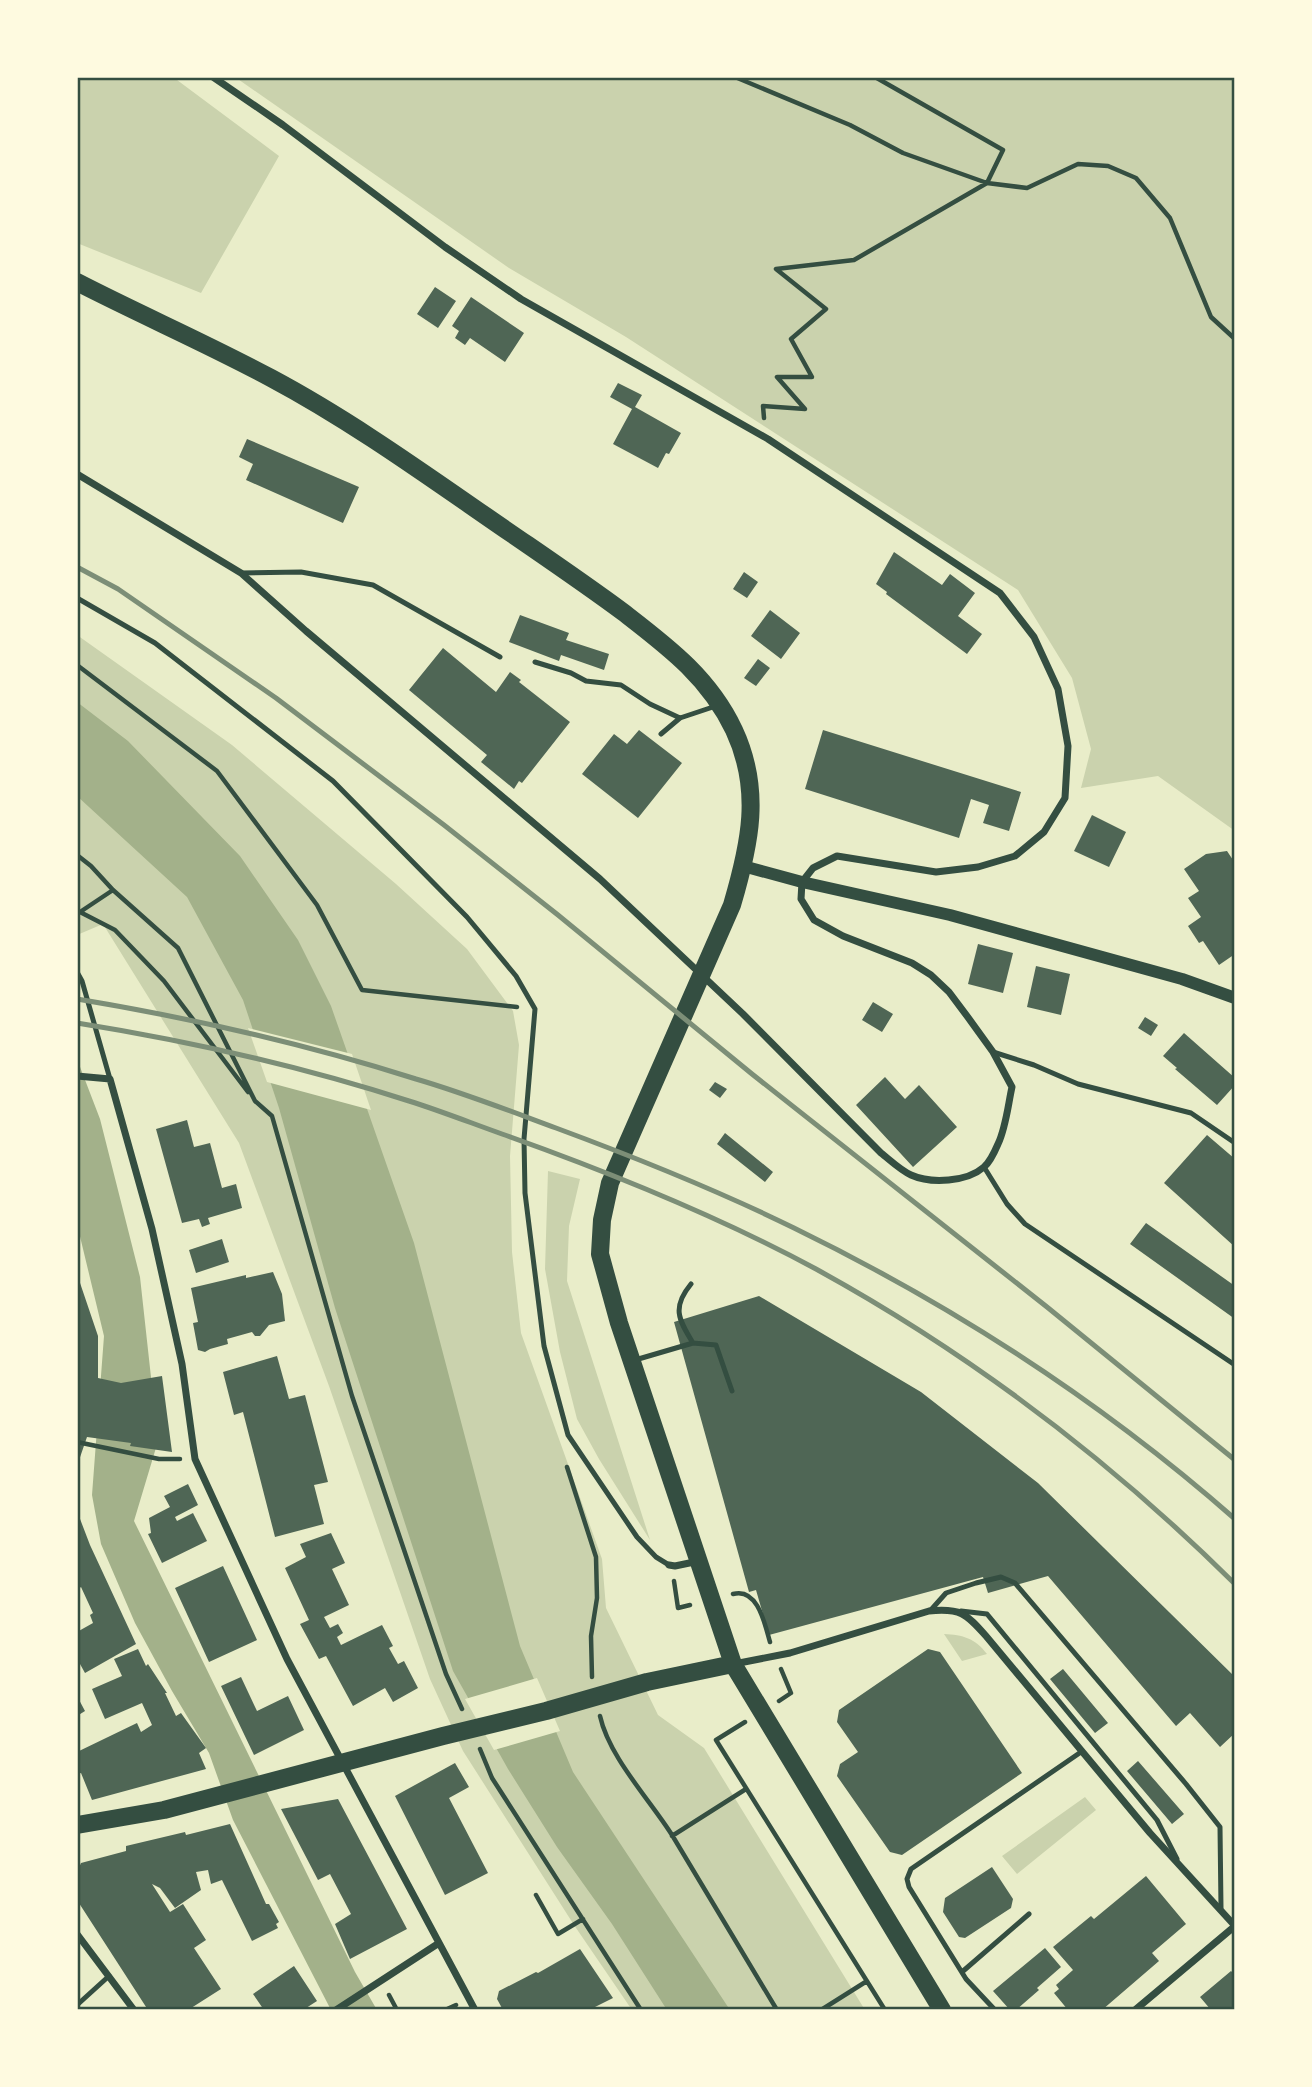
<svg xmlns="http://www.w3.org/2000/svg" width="1312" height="2087" font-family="'IBM Plex Sans',sans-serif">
  <rect width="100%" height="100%" fill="#e9edc9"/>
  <path fill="#cad2ad" d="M77,77H173L279,156L201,293L77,243Z
    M235,77H1235V831L1158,776L1081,788L1091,749L1072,678L1018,590L626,337L509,268Z
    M77,635L232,745L396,884L467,949L513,1011L519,1045L510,1156L512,1252L521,1333L602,1559L606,1608L658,1715L704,1748L865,2010H632L574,1925L463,1751L430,1679L329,1386L239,1143L103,924L77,935Z
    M548,1171L580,1179L569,1226L567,1281L650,1540L599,1459L577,1419L560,1352L545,1269Z
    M944,1634C963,1635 975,1638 987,1654L962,1661Z
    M1085,1797L1096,1810L1017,1874L1002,1856Z"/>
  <path fill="#a3b18a" d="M77,702L128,741L240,856L298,940L331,1006L414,1243L520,1646L573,1772L730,2010H667L612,1924L557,1847L508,1769L453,1671L335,1308L279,1108L243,1000L187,897L77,796Z
    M77,1059L100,1119L140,1277L158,1441L134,1521L355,1972L377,2010H331L233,1820L209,1753L172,1691L135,1623L101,1544L92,1495L104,1336L77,1224Z"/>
  <path fill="#e9edc9" d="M248,1028L352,1054L371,1110L267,1082Z
    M537,1678L560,1731L494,1750L465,1699Z"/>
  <path fill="#4f6655" d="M435,287L456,301L438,328L417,314Z
    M471,297L524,333L505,362L470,338L465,345L455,338L459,331L452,326Z
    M618,383L642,395L635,407L681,433L669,454L666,453L658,468L613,444L632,409L610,397Z
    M247,439L359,487L343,523L246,480L253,464L239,457Z
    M894,552L942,585L950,574L975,593L958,616L982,634L967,654L886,594L887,592L876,584Z
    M744,572L758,582L747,598L733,589Z
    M770,610L800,633L781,659L751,636Z
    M520,615L569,633L566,640L609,654L604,670L561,655L559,661L509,642Z
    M443,648L496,692L510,672L521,680L519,682L570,722L522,783L519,781L514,789L481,762L487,755L409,690Z
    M758,659L770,668L756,686L744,678Z
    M639,730L682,763L638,818L582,774L614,734L627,744Z
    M823,730L1021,792L1009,831L983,823L989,805L971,799L959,838L805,789Z
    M1092,815L1126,832L1109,867L1074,851Z
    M1227,851L1235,863V954L1219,965L1203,941L1199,943L1188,926L1201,917L1188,898L1199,891L1184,869L1206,854Z
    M978,944L1013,953L1003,993L968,984Z
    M1036,966L1070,974L1061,1015L1027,1007Z
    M873,1002L893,1014L882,1032L862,1020Z
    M1145,1017L1158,1025L1151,1036L1138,1028Z
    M1184,1033L1235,1078V1085L1217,1105L1175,1069L1177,1068L1163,1056Z
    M885,1077L905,1099L919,1085L957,1127L913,1167L856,1105Z
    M715,1082L727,1089L720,1098L709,1090Z
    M187,1120L194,1147L210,1143L222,1188L236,1184L242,1208L208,1218L210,1224L202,1227L199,1219L182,1223L156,1129Z
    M725,1133L773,1172L765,1182L717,1144Z
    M1207,1135L1235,1159V1247L1164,1183Z
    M1146,1223L1235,1286V1319L1130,1244Z
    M222,1239L229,1262L196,1273L189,1250Z
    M273,1272L282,1294L285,1321L269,1325L260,1336H255L252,1332L227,1339L228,1344L210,1349L205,1352L198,1350L193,1323L198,1322L191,1288L246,1275V1278Z
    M77,1274L98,1336V1378L121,1383L162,1376L172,1452L130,1446L131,1443L87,1437L77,1466Z
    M759,1296L921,1392L1038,1483L1235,1677V1733L1220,1747L1190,1713L1176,1726L1048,1576L988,1593L983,1577L769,1635L756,1590L749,1592L674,1322Z
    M277,1356L289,1399L305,1395L328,1482L314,1485L324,1524L275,1537L243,1412L234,1415L223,1372Z
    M188,1484L198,1505L175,1517L177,1521L193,1513L207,1541L162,1563L148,1534L151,1533L149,1518L170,1507L164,1496Z
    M77,1511L90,1545L136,1644L85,1673L80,1664L77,1666V1632L93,1623L90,1615L93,1613L81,1587L77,1590Z
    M331,1533L345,1563L332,1569L349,1605L324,1617L330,1628L338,1624L343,1633L337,1637L341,1645L382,1625L393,1646L389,1648L398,1664L404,1661L418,1688L393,1702L385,1688L353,1706L326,1656L319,1659L300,1624L309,1620L285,1568L306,1557L300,1544Z
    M223,1566L257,1640L209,1662L175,1588Z
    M138,1649L146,1666L148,1664L167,1693H165L176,1716L181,1713L206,1748L199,1753L206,1769L92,1800L81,1773L77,1774V1752L137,1723L141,1732L152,1725L142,1703L105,1719L92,1689L122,1676L114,1659Z
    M928,1649L940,1652L1022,1773L902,1855L890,1852L837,1776L840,1764L858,1752L837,1722L839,1710Z
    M1063,1669L1108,1723L1095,1733L1050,1679Z
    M241,1677L257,1711L288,1696L304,1730L254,1755L221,1686Z
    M77,1696L85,1711L77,1716Z
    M1138,1761L1184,1814L1172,1824L1127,1771Z
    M455,1763L469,1787L449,1798L488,1873L445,1895L395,1796Z
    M338,1799L407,1929L350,1959L335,1924L351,1914L330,1874L318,1880L281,1809Z
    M230,1824L266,1904H269L279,1922L276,1924L278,1928L252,1941L222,1880L211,1884L208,1870L196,1872L201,1890L175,1908L160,1888L152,1884L170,1912L183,1904L206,1940L194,1948L221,1989L188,2010H148L77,1900V1872L81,1863L126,1851V1846L185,1832L186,1835Z
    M992,1867L1013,1899L1011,1908L965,1938L959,1937L943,1912L945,1898Z
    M1146,1876L1186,1924L1152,1953L1159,1961L1102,2010H1068L1054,1993L1059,1989L1056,1985L1073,1970L1053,1947L1091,1916L1094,1919Z
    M1045,1948L1061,1967L1037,1988L1039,1990L1016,2010H1010L993,1991Z
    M580,1949L613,1998L589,2010H503L497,1999L499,1991L536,1972L538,1973Z
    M294,1966L317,2001L303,2010H264L253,1994Z
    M1231,1971L1235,1975V2010H1211L1200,1997Z"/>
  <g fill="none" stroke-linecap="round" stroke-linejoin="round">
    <path stroke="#344e41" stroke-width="4.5" d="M735,77L850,125L903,153L987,183L1027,188L1078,164L1108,166L1136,178L1170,218L1211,317L1235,339
      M764,418L763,406L805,409L777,377H812L791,339L826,309L776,269L854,260L987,183L1003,150L875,77
      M77,665L217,771L317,905L362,990L517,1007
      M77,855L91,866L113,890L178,948L255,1101L272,1116L352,1396L446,1674L462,1709
      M80,912L115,930L164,981L248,1092
      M77,914L113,890
      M77,1442L159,1459H180
      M567,1467L596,1557L597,1598L591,1636L592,1677
      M674,1581L678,1608L690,1605
      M733,1594C758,1587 765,1625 770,1642
      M779,1701L791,1693L781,1669
      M600,1716C609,1757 650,1800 672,1835C707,1893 742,1952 777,2010
      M745,1722L716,1740L885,2010
      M480,1749L492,1778L641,2010
      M672,1836L746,1789
      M536,1895L558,1934L583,1919
      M389,1995L397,2010
      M445,2010L456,2005
      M821,2010L867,1981"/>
    <path stroke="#344e41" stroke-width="5" d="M241,573L301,572L373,585L500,657
      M77,598L155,643L333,781L467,917L516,976L535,1009L524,1139L525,1193L544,1346L568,1435L637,1537L656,1557L669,1565
      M535,662L571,673L586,681L621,685L650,704L680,718L716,706
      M661,734L680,718
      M77,972L82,981L110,1079
      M993,1052L1034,1065L1078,1084L1191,1113L1235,1143
      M984,1167L1007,1204L1025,1224L1235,1365
      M691,1284C672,1307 678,1319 693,1343
      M635,1360L693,1343L716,1345L732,1391
      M930,1611L946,1593L976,1583L1001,1577L1015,1583L1186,1784L1220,1827L1221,1908
      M961,1611L987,1614L1157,1820L1177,1859
      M962,1972L1029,1914
      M77,2005L109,1976
      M995,2010L966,1979L909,1887L907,1879L911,1869L1081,1752"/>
    <path stroke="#344e41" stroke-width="7" d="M77,474L241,573L306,631L600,879L743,1014L881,1153C890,1160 900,1170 911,1175C931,1184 967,1182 984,1167C989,1163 995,1151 998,1144C1006,1127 1008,1105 1012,1087L993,1052L967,1016L949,992L931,975L912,963L843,936L814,920L801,899L802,882L813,868L837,856L936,872L978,867L1015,856L1044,832L1065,798L1068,746L1058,689L1034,637L1000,593L768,439L521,299L445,247L283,125L213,77
      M77,1076L110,1079L152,1229L182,1364L195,1459L287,1659L475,2010
      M669,1565L675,1566L699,1561
      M734,1664L790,1653L929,1611C960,1608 966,1613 986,1636L1150,1833L1235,1926
      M77,1934L134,2010
      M336,2010L439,1943
      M1135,2010L1235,1926"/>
    <path stroke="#344e41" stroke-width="12" d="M743,866L802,882L950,915L1182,979L1235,998"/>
    <path stroke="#344e41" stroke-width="18" d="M77,282C141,315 208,344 271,378C361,426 444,488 528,545C560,567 592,589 623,612C667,646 709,677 734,730C762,790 750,844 732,905L610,1183L602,1220L600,1254L619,1323L733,1664L942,2010
      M77,1825L164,1810L443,1736L546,1711L647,1682L733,1664"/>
    <path stroke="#7c8e77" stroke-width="5" d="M77,567L118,589L276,698L444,825L558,915L752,1074L1047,1307L1235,1460
      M77,999C191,1018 306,1044 416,1079C464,1093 510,1111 556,1128C637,1158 717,1190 794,1228C952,1305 1103,1403 1235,1519
      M77,1023C189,1041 301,1066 409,1101C441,1111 471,1123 502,1134C609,1172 716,1215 816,1269C969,1353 1111,1461 1235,1584"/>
  </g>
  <rect width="1312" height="2087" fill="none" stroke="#fefae0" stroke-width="158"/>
  <rect x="79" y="79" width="1154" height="1929" fill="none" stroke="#344e41" stroke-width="2.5"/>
</svg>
